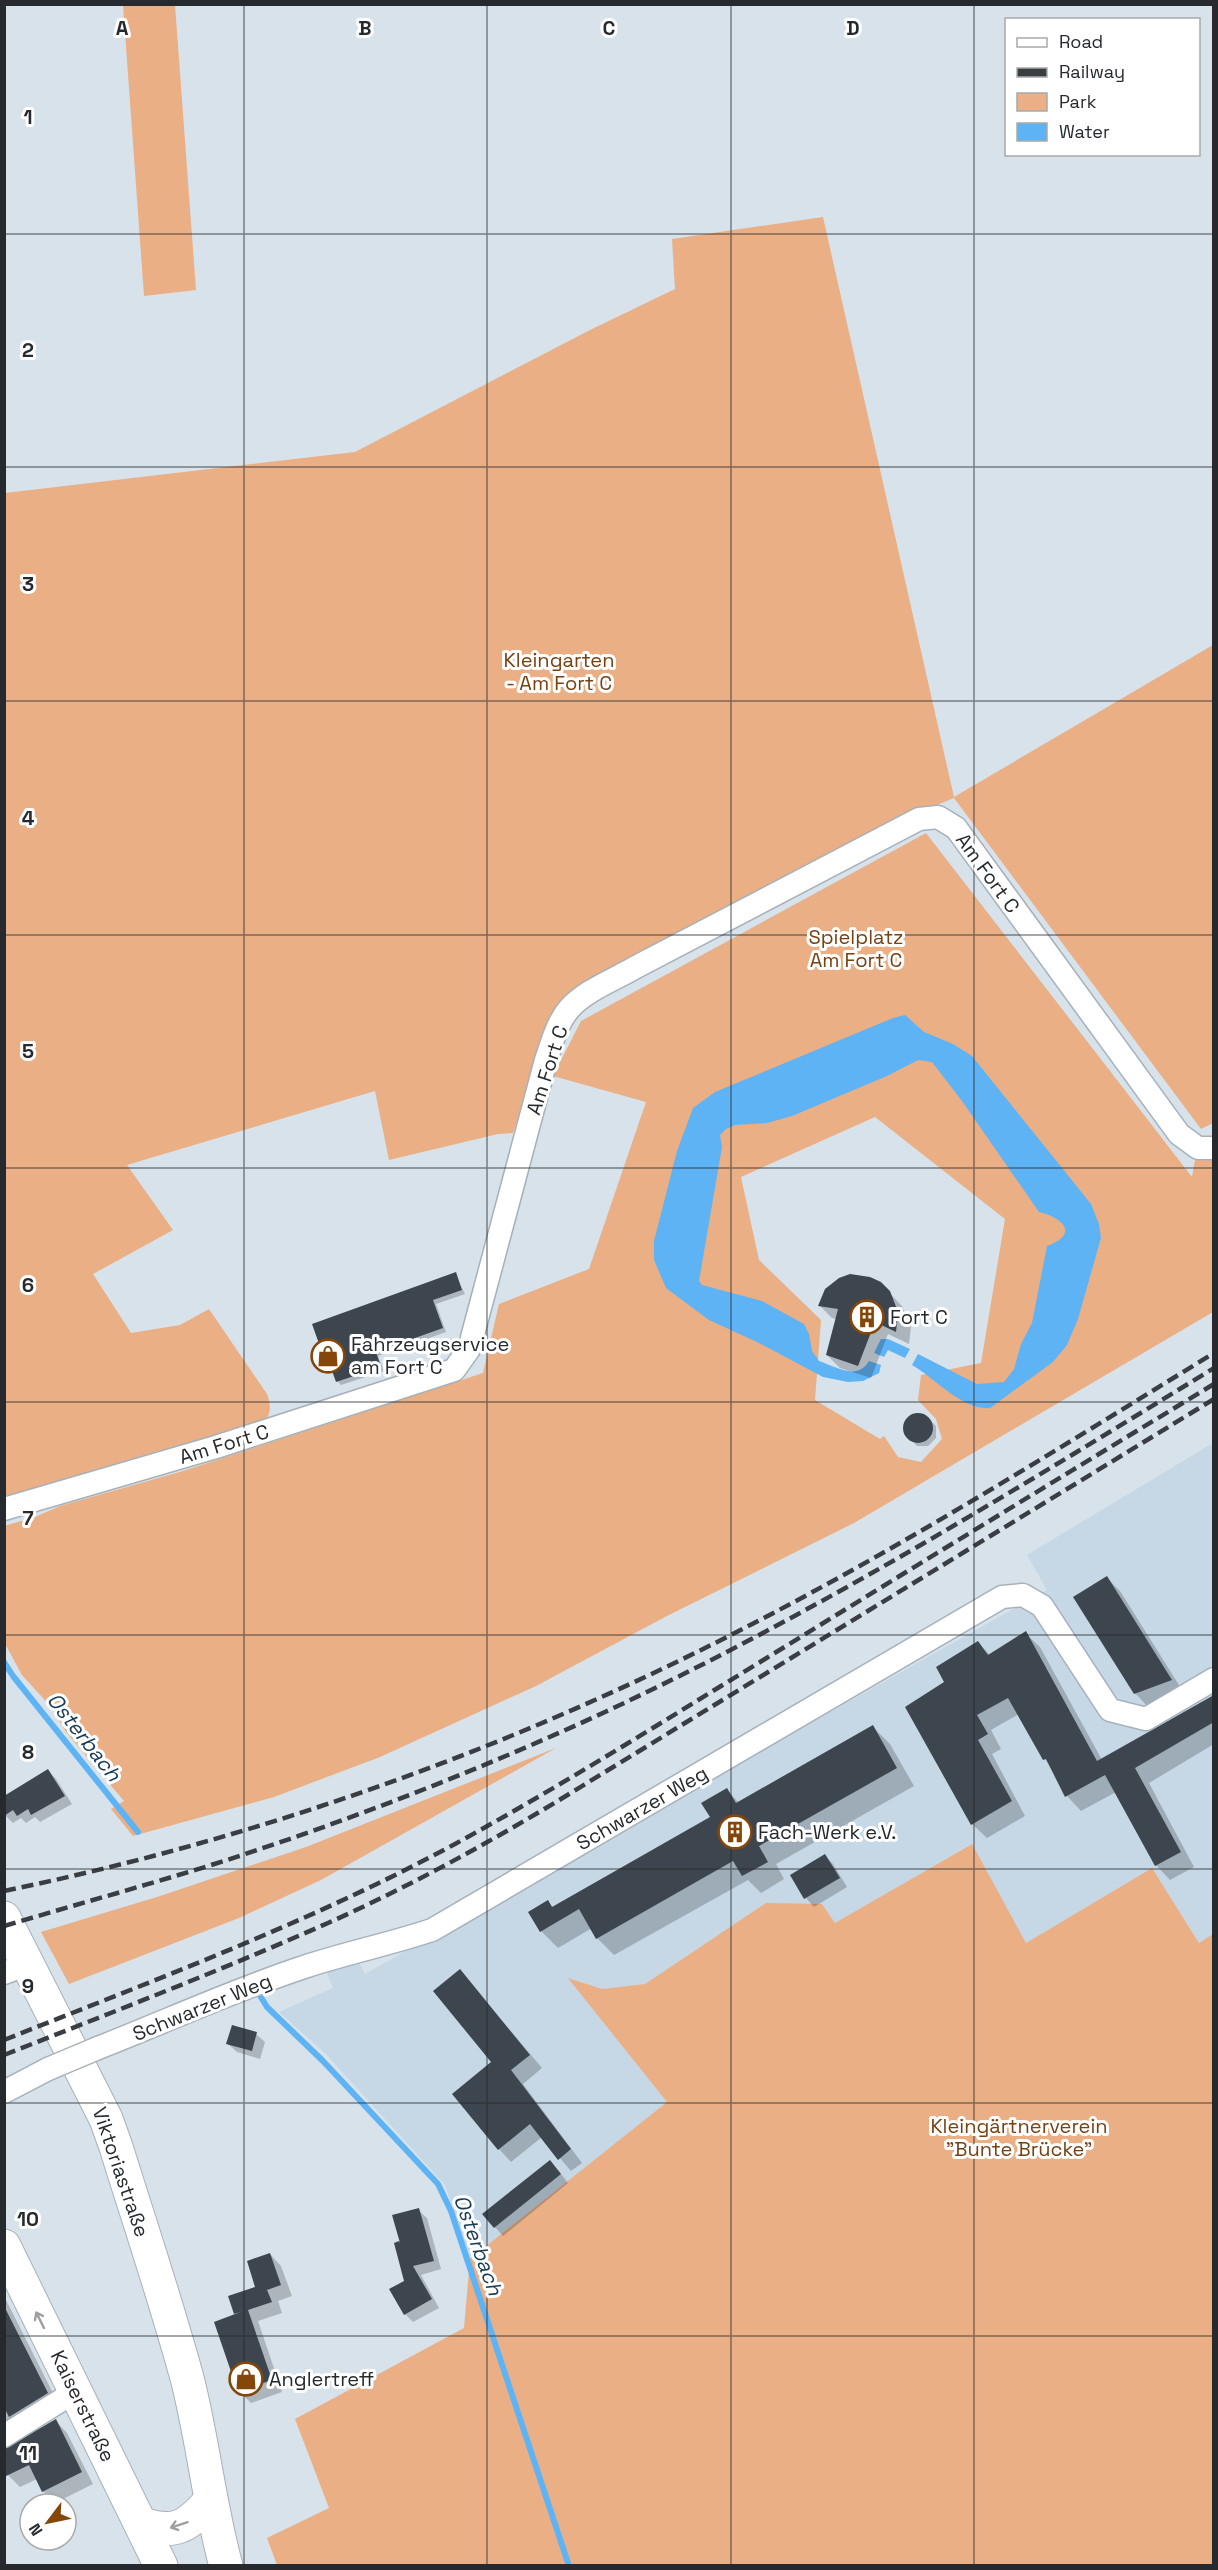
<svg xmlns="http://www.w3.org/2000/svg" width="1218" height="2570" font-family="'Space Grotesk',sans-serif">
  <rect width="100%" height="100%" fill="#d7e2eb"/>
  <path fill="#c6d7e5" d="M1213,1443L1214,1934L1199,1943L1152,1868L1026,1943L971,1844L834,1924L766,1903L645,1984L602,1989L570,1979L667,2102L470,2259L445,2185L325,2053L279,2012L333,1988L327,1973L358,1960L365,1974L1047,1590L1027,1555Z"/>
  <path fill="#eaaf84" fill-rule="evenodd" d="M123,5H175L196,290L144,296Z
    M823,217L954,797L1213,645V1123L1201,1129L954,798L879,829L590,983L556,1007L513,1133L498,1134L389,1160L375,1091L127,1165L173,1230L93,1274L131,1333L180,1325L209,1309L267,1394C271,1405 272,1415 262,1423L5,1500V493L355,452L590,330L675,289L672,239Z
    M926,833L1192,1177L1196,1154L1213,1155V1312L854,1523L665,1617L536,1686L380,1757L274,1797L133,1836L111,1809L124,1801L66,1732L52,1708L22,1675L4,1642V1526L35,1517L60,1506L183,1471L483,1373L499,1304L589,1269L646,1102L553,1076L581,1021ZM875,1117L1005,1219L981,1363L921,1375L918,1400L936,1419L942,1439L921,1462L898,1457L884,1436L880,1439L815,1400L821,1320L759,1260L741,1177Z
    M556,1748L321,1880L239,1918L69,1984L41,1932L157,1897L306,1847Z
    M972,1844L1026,1943L1152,1868L1199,1943L1213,1934V2565H277L267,2538L329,2508L295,2419L464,2328L470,2259L667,2102L568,1978L602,1989L645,1984L766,1903L822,1904L835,1923Z"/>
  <path fill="#5eb3f5" d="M905,1015L924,1032L953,1044L972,1056L1091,1204L1099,1224L1101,1238L1078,1319L1067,1345L1053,1362L990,1408C963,1411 935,1378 912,1365L918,1354L977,1384L1004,1382L1014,1369L1021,1344L1032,1323L1047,1246C1079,1234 1064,1218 1039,1212L962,1101L932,1062L918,1060L887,1076L792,1116L767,1123L735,1125L726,1129L720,1135L722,1147L699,1281L702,1285L762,1301L804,1324L809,1334L812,1351L819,1361C837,1367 857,1381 869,1361L881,1365L879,1373L863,1381L848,1382L823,1377L759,1343L709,1320L666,1288L654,1260V1241L677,1151L693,1108L715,1092L893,1018Z
    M881,1339H888L910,1349L905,1358L888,1350L884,1357L874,1353Z"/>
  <path fill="#0003" d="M455,1274L465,1294L436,1304L446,1332L378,1356L384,1371L341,1385L338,1382L334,1372L330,1368Z
    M840,1279L880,1283L902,1306L911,1326L909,1344L888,1334L871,1378L840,1368L827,1355L837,1319L832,1318L819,1305L822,1296Z
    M912,1414H924L936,1426V1438L928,1446H917L904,1433L905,1422Z
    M1107,1578L1120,1591L1184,1693L1148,1707L1135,1693Z
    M1025,1633L1040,1647L1102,1760L1214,1697V1744L1149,1783L1194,1867L1170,1880L1156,1865L1116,1792L1081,1811L1067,1796L1019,1714L991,1730L1001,1749L992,1754L1025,1816L987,1838L972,1824L946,1683L978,1643L990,1655Z
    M873,1727L890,1744L914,1786L776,1864L784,1879L761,1893L748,1880L614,1955L597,1938L592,1928L558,1948L541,1931L548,1902L554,1908L712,1818L727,1790L739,1803Z
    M48,1771L56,1779L72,1804L40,1822L35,1817L26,1823L21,1818L13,1823L4,1814Z
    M825,1856L833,1864L847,1887L814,1907L806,1898L792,1875Z
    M460,1971L542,2068L523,2084L582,2163L571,2171L542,2137L511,2162L499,2149L493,2063Z
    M256,2034L265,2042L260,2059L237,2052L228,2044Z
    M558,2170L568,2183L503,2236L495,2227Z
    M418,2210L427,2218L441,2269L421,2275L439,2308L413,2322L405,2314L403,2247Z
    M270,2254L281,2266L292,2296L278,2301L282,2313L258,2321L282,2392L251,2403L239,2391L237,2315L230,2297L257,2288Z
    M4,2296L59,2405L4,2441Z
    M56,2421L67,2433L93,2484L55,2503L43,2491L37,2479L20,2487L8,2475L4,2467Z"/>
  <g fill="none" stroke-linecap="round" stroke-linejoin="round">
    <path stroke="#5eb3f5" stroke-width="6" d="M4,1662L13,1676L138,1832
      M259,1994L267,2007L323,2061L438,2184L451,2211L569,2566"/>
  </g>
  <path fill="#3d464e" d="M456,1272L462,1290L433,1300L443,1328L376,1352L381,1367L336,1382L331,1368L328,1369L312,1324Z
    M850,1274L870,1277L881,1282L890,1291L898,1312L896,1332L875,1322L858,1366L826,1355L838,1309L818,1306L825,1289L839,1278Z
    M903 1428a15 15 0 1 1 30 0a15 15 0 1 1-30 0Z
    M1107,1576L1172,1680L1134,1694L1073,1597Z
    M1026,1631L1097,1761L1214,1695V1722L1135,1768L1181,1852L1155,1866L1105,1775L1065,1797L1046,1759L1043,1760L1008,1698L977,1715L988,1734L978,1740L1012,1801L971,1825L905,1707L944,1682L936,1667L978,1641L988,1655Z
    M873,1725L897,1768L759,1846L768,1862L742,1876L733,1861L596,1939L579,1909L540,1932L528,1912L548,1900L552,1907L710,1817L701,1803L727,1788L736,1803Z
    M48,1769L65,1796L31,1815L28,1809L17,1816L13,1810L4,1816V1796Z
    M825,1854L840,1878L804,1899L790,1875Z
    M460,1969L530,2055L511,2070L571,2149L558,2160L530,2124L498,2150L452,2094L491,2062L433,1991Z
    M232,2025L257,2032L252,2051L226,2044Z
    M550,2160L561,2174L494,2228L482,2214Z
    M419,2208L434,2261L413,2266L432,2299L404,2315L389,2289L404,2281L394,2243L399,2241L400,2243L392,2215Z
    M270,2253L281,2285L267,2290L272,2302L248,2310L272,2380L238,2392L214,2322L243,2311L234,2314L228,2296L255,2287L247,2261Z
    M4,2306L48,2393L9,2417L4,2407Z
    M56,2419L82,2472L42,2492L29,2465L4,2477V2449Z"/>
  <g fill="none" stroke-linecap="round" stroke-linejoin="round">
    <defs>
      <path id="minor" d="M4,1509L216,1447L454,1370L469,1349L546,1060C552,1043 557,1023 569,1009C586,990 614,980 636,967L919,819L938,817L956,828L1179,1134L1198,1148H1214
        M4,1973L28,1964
        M98,2048C167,2021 234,1990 304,1967C346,1953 390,1944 432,1930L1002,1597L1023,1595L1042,1606L1110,1710L1146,1719L1214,1679
        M4,2092L48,2069
        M4,2436L76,2391"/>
      <path id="secondary" d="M4,1918L106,2119L116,2147C140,2224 166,2301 187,2378C203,2440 209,2504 226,2566
        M4,2246L161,2566
        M140,2523C175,2536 188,2526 210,2501"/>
    </defs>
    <use href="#minor" stroke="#a7b1ba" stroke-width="25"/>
    <use href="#secondary" stroke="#a7b1ba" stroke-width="35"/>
    <use href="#minor" stroke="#fff" stroke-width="22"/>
    <use href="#secondary" stroke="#fff" stroke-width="33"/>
    <path stroke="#3a3e43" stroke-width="4.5" stroke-dasharray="12 6" stroke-linecap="butt" d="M4,1891C266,1837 521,1745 758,1621C914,1540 1064,1445 1214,1353
      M4,1926C78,1904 151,1884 224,1861C353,1819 482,1769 605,1712C817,1613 1015,1490 1214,1368
      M4,2040C157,1979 311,1922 455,1844C561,1786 662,1722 765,1659C914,1567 1064,1475 1214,1384
      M4,2055C113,2012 222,1970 328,1923C406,1888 483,1846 556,1802L1214,1399"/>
    <defs>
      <path id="minor-bridge" d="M48,2069L98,2048"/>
    </defs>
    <use href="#minor-bridge" stroke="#a7b1ba" stroke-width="25" stroke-linecap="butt"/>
    <use href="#minor-bridge" stroke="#fff" stroke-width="22"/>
  </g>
  <defs><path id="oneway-shaft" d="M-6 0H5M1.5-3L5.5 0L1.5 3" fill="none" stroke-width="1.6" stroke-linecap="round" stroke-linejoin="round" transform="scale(1.5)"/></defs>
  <g stroke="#9d9fa1">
    <use href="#oneway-shaft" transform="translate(40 2320) rotate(-116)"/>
    <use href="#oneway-shaft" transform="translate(179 2525) rotate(162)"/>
  </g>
  <path fill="none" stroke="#262a2e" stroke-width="1.5" stroke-opacity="0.55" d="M244,4V2566M487,4V2566M731,4V2566M974,4V2566M4,234H1214M4,467H1214M4,701H1214M4,935H1214M4,1168H1214M4,1402H1214M4,1635H1214M4,1869H1214M4,2103H1214M4,2336H1214"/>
  <defs>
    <symbol id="building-ring" viewBox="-11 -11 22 22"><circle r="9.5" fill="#fff" stroke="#854709" stroke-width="1.5"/><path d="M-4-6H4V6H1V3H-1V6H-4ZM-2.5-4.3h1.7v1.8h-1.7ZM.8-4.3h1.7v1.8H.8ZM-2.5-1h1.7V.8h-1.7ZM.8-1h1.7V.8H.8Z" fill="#854709"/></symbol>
    <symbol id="shop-ring" viewBox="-11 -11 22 22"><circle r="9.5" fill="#fff" stroke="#854709" stroke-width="1.5"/><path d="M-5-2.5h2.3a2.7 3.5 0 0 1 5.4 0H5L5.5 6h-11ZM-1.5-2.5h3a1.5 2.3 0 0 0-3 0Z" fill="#854709"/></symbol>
  </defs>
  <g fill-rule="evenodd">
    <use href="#building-ring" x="848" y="1298" width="38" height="38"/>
    <use href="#shop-ring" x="309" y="1337" width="38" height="38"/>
    <use href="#building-ring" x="716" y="1813" width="38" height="38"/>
    <use href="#shop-ring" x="227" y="2360" width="38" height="38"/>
  </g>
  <g text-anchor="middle" stroke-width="6" stroke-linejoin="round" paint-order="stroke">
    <g font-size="20" fill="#774112" stroke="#fff">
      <text x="559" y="667">Kleingarten<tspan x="559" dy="23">- Am Fort C</tspan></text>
      <text x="856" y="944">Spielplatz<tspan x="856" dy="23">Am Fort C</tspan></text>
      <text x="1019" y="2133">Kleingärtnerverein<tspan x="1019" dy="23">"Bunte Brücke"</tspan></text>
    </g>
    <g font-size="20" fill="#262a2e" stroke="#fff">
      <text transform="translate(988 873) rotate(54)" y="7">Am Fort C</text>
      <text transform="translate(547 1070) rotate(-72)" y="7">Am Fort C</text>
      <text transform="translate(224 1444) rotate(-17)" y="7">Am Fort C</text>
      <text transform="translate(642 1808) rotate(-30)" y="7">Schwarzer Weg</text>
      <text transform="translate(202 2007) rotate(-22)" y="7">Schwarzer Weg</text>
      <text transform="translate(121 2172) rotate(71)" y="7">Viktoriastraße</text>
      <text transform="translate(83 2406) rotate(64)" y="7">Kaiserstraße</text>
    </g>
    <g font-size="20" fill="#262a2e" stroke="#fff" text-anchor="start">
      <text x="890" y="1324">Fort C</text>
      <text x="351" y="1351">Fahrzeugservice<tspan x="351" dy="23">am Fort C</tspan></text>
      <text x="758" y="1839">Fach-Werk e.V.</text>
      <text x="269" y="2386">Anglertreff</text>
    </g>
    <g font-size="21" font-style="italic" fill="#183b56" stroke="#fff">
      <text transform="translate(84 1737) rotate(52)" y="7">Osterbach</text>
      <text transform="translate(478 2245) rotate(70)" y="7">Osterbach</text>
    </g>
  </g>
  <g font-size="20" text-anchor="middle" font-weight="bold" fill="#262a2e" stroke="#fff" stroke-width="6" stroke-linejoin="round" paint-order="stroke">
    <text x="122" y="35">A</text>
    <text x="365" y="35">B</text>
    <text x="609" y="35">C</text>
    <text x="853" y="35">D</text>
    <text x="28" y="124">1</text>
    <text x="28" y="357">2</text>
    <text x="28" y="591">3</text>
    <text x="28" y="825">4</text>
    <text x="28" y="1058">5</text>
    <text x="28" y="1292">6</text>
    <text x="28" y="1525">7</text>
    <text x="28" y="1759">8</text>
    <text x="28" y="1993">9</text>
    <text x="28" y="2226">10</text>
    <text x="28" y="2460">11</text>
  </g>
  <rect width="1218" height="2570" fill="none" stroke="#262a2e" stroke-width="12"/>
  <rect x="1005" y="18" width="195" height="138" fill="#ffffff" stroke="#a8aaab" stroke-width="1.5"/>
  <rect x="1017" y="38" width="30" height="9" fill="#ffffff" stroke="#a8aaab" stroke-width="1.5"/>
  <text x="1059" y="48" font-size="18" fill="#262a2e">Road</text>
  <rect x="1017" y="68" width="30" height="9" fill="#3a3e43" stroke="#a8aaab" stroke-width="1.5"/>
  <text x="1059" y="78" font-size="18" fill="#262a2e">Railway</text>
  <rect x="1017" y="93" width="30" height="18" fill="#eaaf84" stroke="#a8aaab" stroke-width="1.5"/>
  <text x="1059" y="108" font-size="18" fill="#262a2e">Park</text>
  <rect x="1017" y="123" width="30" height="18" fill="#5eb3f5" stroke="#a8aaab" stroke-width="1.5"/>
  <text x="1059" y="138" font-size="18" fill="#262a2e">Water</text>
  <g transform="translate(48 2522) rotate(238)"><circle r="28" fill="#ffffff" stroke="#a8aaab" stroke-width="1.5"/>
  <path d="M0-4.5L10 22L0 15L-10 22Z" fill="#854709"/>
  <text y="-9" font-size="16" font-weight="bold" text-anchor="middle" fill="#262a2e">N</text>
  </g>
</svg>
